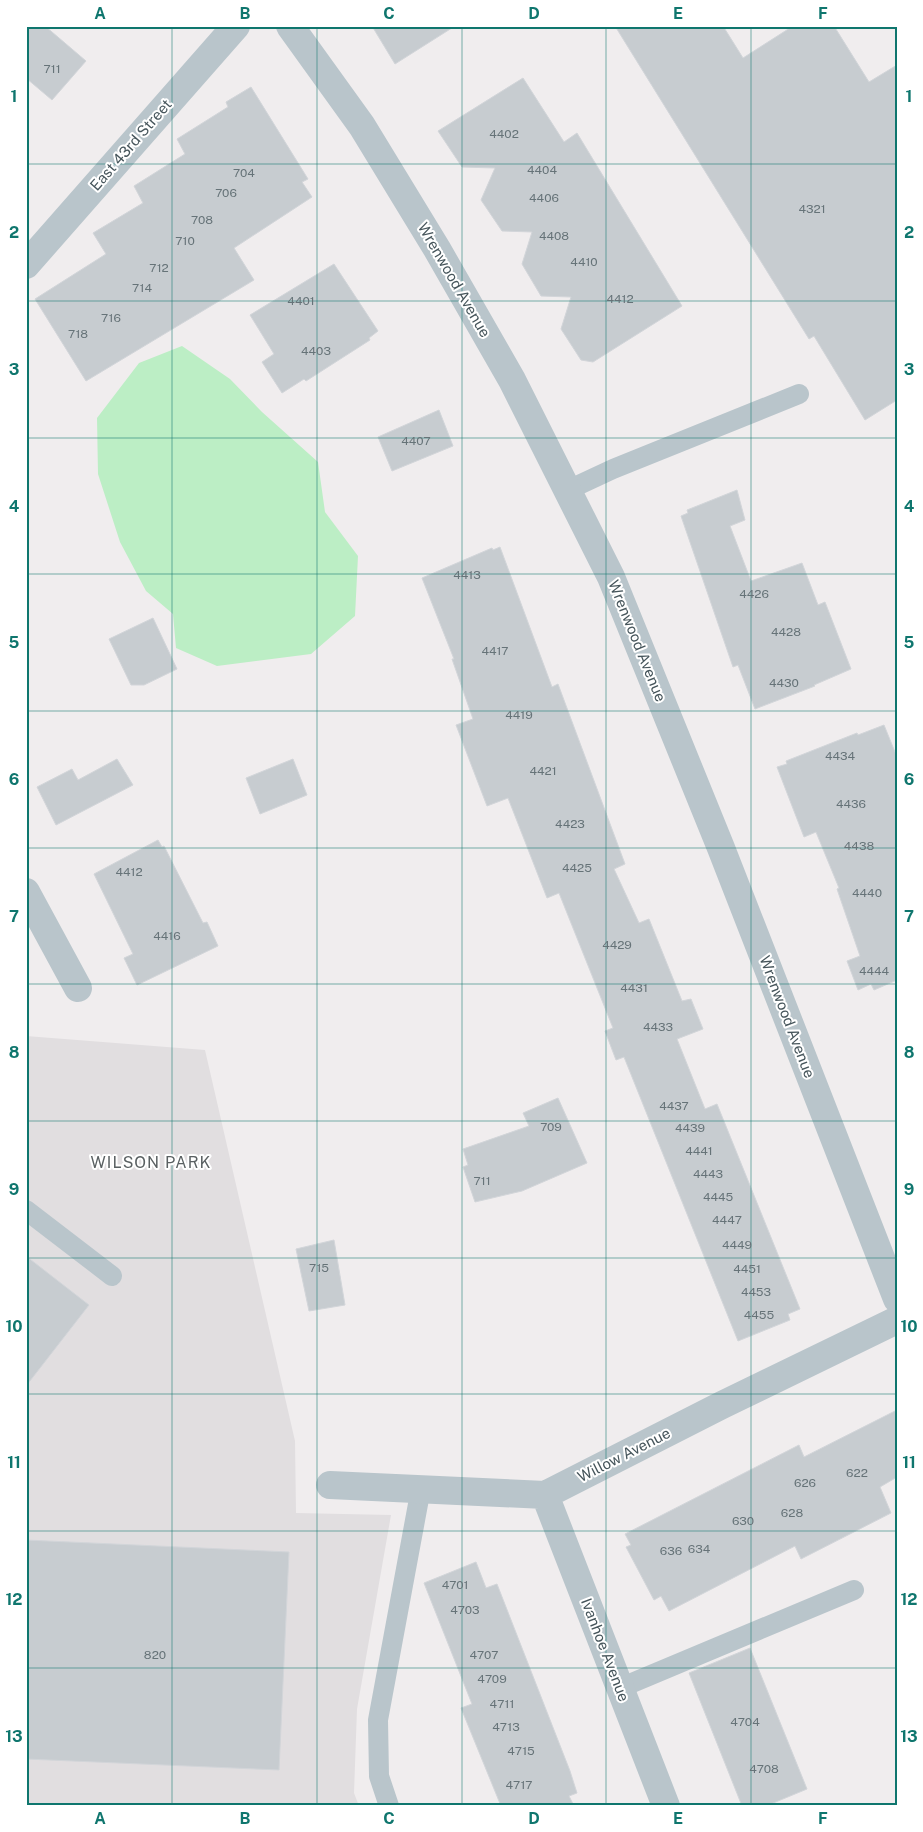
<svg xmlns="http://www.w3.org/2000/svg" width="923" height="1832" font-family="'Public Sans',sans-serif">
  <rect width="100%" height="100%" fill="#f0edee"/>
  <path fill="#e1dee0" d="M26,1036L205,1050L295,1441L296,1513L391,1515L357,1709L354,1793L359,1806H26Z"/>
  <path fill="#bceec5" d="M182,346L230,379L262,412L318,462L325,512L358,556L355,616L311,654L217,666L176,648L173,614L146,591L120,542L98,474L97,418L139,363Z"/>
  <path fill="#c7ccd0" stroke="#d2d5d9" d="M26,26H45L86,61L52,100L26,78Z
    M372,26H455L395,64Z
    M615,26H723L743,58L793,26H834L869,82L897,65V400L865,420L814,336L809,339Z
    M523,78L564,142L577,133L682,306L593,362L581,360L561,329L571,297L541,296L522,264L532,232L502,231L481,200L495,168L462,167L438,131Z
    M251,87L308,179L302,182L312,197L234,248L254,280L86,381L35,299L106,254L93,233L143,203L134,186L185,154L177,139L228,107L226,102Z
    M334,264L378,331L369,338L370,340L306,381L304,379L282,393L262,362L274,354L250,315Z
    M439,410L453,446L392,471L378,437Z
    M737,490L745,520L730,526L751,581L802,563L818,605L825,602L851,669L814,685L815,686L755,709L738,665L733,667L681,516L688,513L687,510Z
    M500,547L552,687L558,684L625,864L614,869L639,923L649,919L682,1001L691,999L703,1029L677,1039L705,1109L717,1104L800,1309L788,1314L790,1320L738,1341L624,1057L616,1060L605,1031L613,1028L559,893L547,898L508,798L487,806L456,725L473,719L452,659H454L422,578L492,548L493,550Z
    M153,618L177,669L144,685H131L109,639Z
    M884,725L897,757V980L874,990L871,984L858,990L847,961L860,956L837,889L839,888L816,832L804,837L777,767L787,764L786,761L857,733L858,735Z
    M117,759L133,785L56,825L37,787L72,769L78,780Z
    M293,759L307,795L260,814L246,778Z
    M158,840L162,847L164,846L203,923L207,922L218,946L137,985L124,958L133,954L94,874Z
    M558,1098L587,1163L522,1191L475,1202L463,1167L468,1165L463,1149L529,1126L523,1113Z
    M334,1240L345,1305L309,1311L296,1249Z
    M26,1256L89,1305L26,1386Z
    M897,1410V1477L880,1487L891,1513L801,1559L795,1546L669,1611L661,1596L654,1600L626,1547L631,1545L625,1534L799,1445L804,1457Z
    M26,1540L289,1552L279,1770L26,1759Z
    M476,1562L486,1588L497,1584L570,1771L577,1793L569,1796L574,1806H501L461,1708L472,1704L424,1583Z
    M750,1648L807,1789L766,1806H742L689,1673Z"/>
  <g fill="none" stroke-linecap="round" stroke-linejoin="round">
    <path stroke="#b9c5cb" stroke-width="20" d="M568,490L613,469L799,394
      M26,1210L112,1276
      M620,1688L854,1590
      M389,1806L379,1776L378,1720L421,1488"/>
    <path stroke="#b9c5cb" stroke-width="28" d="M290,26L362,126L437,249L512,380L611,577L721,848L897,1299
      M26,265L236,26
      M26,892L78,988
      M330,1485L545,1495L722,1405L897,1320
      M545,1495L666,1806"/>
  </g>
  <path fill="none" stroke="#0f766e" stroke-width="1" stroke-opacity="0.55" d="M172,26V1806M317,26V1806M462,26V1806M606,26V1806M751,26V1806M26,164H897M26,301H897M26,438H897M26,574H897M26,711H897M26,848H897M26,984H897M26,1121H897M26,1258H897M26,1394H897M26,1531H897M26,1668H897"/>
  <g text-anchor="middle" stroke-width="4" stroke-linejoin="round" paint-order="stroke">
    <g font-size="12" fill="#667378">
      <text x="52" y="73">711</text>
      <text x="504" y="138">4402</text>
      <text x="542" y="174">4404</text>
      <text x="244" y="177">704</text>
      <text x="226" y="197">706</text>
      <text x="544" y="202">4406</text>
      <text x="812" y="213">4321</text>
      <text x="202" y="224">708</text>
      <text x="554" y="240">4408</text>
      <text x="185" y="245">710</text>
      <text x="584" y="266">4410</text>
      <text x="159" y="272">712</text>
      <text x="142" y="292">714</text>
      <text x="620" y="303">4412</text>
      <text x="301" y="305">4401</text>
      <text x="111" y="322">716</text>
      <text x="78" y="338">718</text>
      <text x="316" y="355">4403</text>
      <text x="416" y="445">4407</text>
      <text x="467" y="579">4413</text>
      <text x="754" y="598">4426</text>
      <text x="786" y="636">4428</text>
      <text x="495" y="655">4417</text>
      <text x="784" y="687">4430</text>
      <text x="519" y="719">4419</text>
      <text x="840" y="760">4434</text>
      <text x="543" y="775">4421</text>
      <text x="851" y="808">4436</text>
      <text x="570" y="828">4423</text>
      <text x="859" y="850">4438</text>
      <text x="577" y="872">4425</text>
      <text x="129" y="876">4412</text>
      <text x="867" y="897">4440</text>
      <text x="167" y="940">4416</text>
      <text x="617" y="949">4429</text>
      <text x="874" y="975">4444</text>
      <text x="634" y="992">4431</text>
      <text x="658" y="1031">4433</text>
      <text x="674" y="1110">4437</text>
      <text x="551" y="1131">709</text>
      <text x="690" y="1132">4439</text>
      <text x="699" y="1155">4441</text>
      <text x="708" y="1178">4443</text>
      <text x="482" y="1185">711</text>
      <text x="718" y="1201">4445</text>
      <text x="727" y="1224">4447</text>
      <text x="737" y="1249">4449</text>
      <text x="319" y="1272">715</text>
      <text x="747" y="1273">4451</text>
      <text x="756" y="1296">4453</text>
      <text x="759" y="1319">4455</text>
      <text x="857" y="1477">622</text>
      <text x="805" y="1487">626</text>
      <text x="792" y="1517">628</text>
      <text x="743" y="1525">630</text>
      <text x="699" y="1553">634</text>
      <text x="671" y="1555">636</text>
      <text x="455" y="1589">4701</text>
      <text x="465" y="1614">4703</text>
      <text x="155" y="1659">820</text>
      <text x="484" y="1659">4707</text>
      <text x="492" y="1683">4709</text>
      <text x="502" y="1708">4711</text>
      <text x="745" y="1726">4704</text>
      <text x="506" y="1731">4713</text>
      <text x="521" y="1755">4715</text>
      <text x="764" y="1773">4708</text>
      <text x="519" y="1789">4717</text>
    </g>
    <g font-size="15" fill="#46555b" stroke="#fff">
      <text transform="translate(131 145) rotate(-49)" y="5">East 43rd Street</text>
      <text transform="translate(454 280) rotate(60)" y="5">Wrenwood Avenue</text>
      <text transform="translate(637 641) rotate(68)" y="5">Wrenwood Avenue</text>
      <text transform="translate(787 1017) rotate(69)" y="5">Wrenwood Avenue</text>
      <text transform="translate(624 1455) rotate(-27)" y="5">Willow Avenue</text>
      <text transform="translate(605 1650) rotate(69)" y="5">Ivanhoe Avenue</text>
    </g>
    <g font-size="16" letter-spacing="1" fill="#5a6062" stroke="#fff">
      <text x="151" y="1168">WILSON PARK</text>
    </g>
  </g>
  <rect width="923" height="1832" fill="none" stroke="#ffffff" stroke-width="55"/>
  <rect x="28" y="28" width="868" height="1776" fill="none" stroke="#0f766e" stroke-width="2"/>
  <g font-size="16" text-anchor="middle" font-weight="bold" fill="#0f766e">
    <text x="100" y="19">A</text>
    <text x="245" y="19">B</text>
    <text x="389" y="19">C</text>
    <text x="534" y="19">D</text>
    <text x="678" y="19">E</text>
    <text x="823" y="19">F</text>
    <text x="14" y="102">1</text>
    <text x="909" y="102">1</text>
    <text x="14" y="238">2</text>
    <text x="909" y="238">2</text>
    <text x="14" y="375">3</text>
    <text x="909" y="375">3</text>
    <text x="14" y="512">4</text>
    <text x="909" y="512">4</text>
    <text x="14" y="648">5</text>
    <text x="909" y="648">5</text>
    <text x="14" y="785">6</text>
    <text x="909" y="785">6</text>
    <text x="14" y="922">7</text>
    <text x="909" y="922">7</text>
    <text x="14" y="1058">8</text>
    <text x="909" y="1058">8</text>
    <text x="14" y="1195">9</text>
    <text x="909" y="1195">9</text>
    <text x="14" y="1332">10</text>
    <text x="909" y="1332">10</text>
    <text x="14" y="1468">11</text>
    <text x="909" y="1468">11</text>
    <text x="14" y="1605">12</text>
    <text x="909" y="1605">12</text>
    <text x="14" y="1742">13</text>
    <text x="909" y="1742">13</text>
    <text x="100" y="1824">A</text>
    <text x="245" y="1824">B</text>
    <text x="389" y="1824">C</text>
    <text x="534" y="1824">D</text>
    <text x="678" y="1824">E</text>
    <text x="823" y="1824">F</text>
  </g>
</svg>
